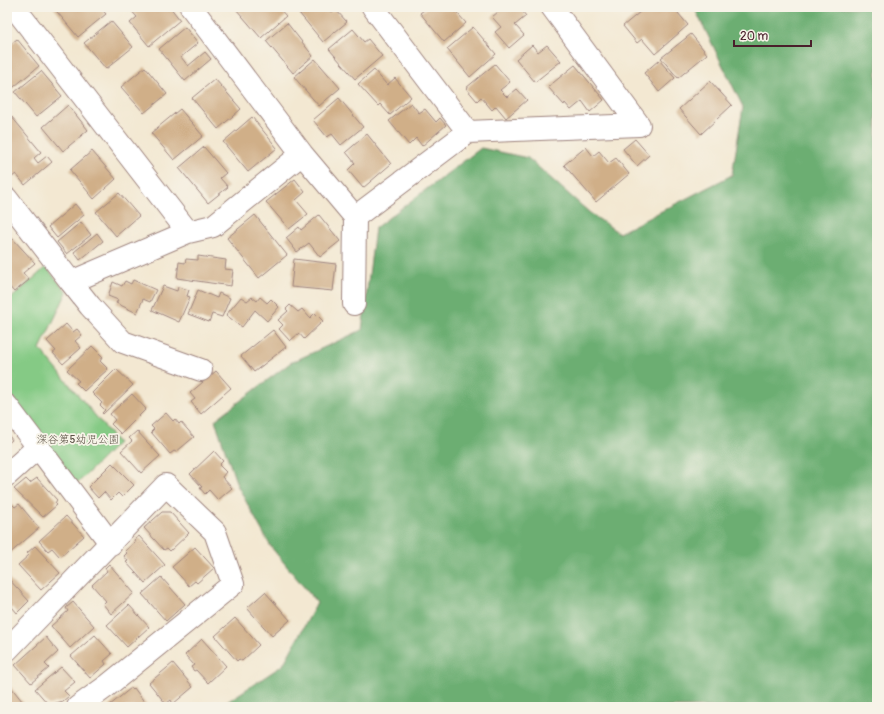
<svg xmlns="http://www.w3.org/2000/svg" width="884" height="714" font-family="Pangolin,'Klee One',sans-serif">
  <rect width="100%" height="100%" fill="#f7f3e8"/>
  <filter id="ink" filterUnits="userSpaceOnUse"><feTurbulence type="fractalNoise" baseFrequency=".025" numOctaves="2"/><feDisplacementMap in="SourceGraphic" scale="8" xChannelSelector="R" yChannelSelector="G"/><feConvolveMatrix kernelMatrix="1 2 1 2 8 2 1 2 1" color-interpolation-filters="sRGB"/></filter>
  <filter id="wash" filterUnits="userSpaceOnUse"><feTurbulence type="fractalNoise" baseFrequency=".012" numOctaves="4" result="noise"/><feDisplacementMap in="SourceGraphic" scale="16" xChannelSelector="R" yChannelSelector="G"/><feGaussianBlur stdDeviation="0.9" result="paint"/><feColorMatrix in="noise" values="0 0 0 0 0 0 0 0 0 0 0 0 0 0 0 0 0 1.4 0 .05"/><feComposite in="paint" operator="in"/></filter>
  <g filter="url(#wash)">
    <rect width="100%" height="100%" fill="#f3e8d2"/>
    <path fill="#85ca85" stroke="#687458" d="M46,267L67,292L40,349L118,443L77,484L7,390V302Z"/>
    <path fill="#6cae72" stroke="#5b664e" d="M694,7H877V707H226L227,702L283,665L317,603L271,547L237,485L215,420L290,363L362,330L375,228L481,148L528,158L590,213L619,233L732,175L743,107Z"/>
    <g id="blocks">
      <path fill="#d0af88" d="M53,7H100L106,14L78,37Z
        M128,7H170L180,20L149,46L130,23L137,17Z
        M238,7H278L286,16L261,38L236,9Z
        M306,7H328L332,12L335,9L347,22L323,42L299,13Z
        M428,7H452L466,23L444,42L420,13Z
        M504,7H519L526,16L515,25L524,35L509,48L495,32L501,27L492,17Z
        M646,7H673L688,25L655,54L642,39L637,43L623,26Z
        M111,21L133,47L106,69L84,43Z
        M287,23L313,56L293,73L266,41Z
        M185,27L198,43L181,57L188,66L205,52L211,59L185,81L159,49Z
        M473,27L496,54L470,77L447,49Z
        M353,29L364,42L368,39L382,56L355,79L329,49Z
        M691,34L707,54L678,78L661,58Z
        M17,39L39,66L9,91L7,89V47Z
        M532,45L538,52L547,45L561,61L535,82L516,59Z
        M315,59L340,88L319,106L294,77Z
        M659,60L675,78L659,92L644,73Z
        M495,64L510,82L500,90L507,97L517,89L527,100L506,118L496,106L492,110L481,97L477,101L466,88Z
        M575,65L604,100L590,112L582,101L571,110L565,103L564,105L548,87Z
        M145,67L167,94L144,113L121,87Z
        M374,70L387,85L395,78L411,97L390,115L380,104L378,106L358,84Z
        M41,71L62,96L36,117L15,92Z
        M215,79L241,109L218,129L192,98Z
        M710,81L732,105L701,134L679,109Z
        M339,98L363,127L341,145L332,134L327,137L313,120Z
        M411,103L419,113L425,109L436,122L440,118L446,125L422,146L416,138L409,145L389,121Z
        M68,105L88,130L63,151L43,127Z
        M180,109L203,136L174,160L151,133Z
        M11,116L41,152L34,158L38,163L47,156L52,162L25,185L16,174L12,177L7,171V120Z
        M252,117L277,148L248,172L223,142Z
        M367,134L391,164L363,188L348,170L355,163L346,152Z
        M635,139L649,155L637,166L623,149Z
        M204,147L226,173L220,178L228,187L208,203L179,168Z
        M586,147L593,156L599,151L609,163L616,158L629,174L596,202L564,165Z
        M92,151L116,179L94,199L70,170Z
        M295,179L305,192L296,200L308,214L289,229L266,202Z
        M119,193L139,216L116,236L96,212Z
        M75,204L84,215L57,238L48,227Z
        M255,215L287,255L259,278L227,238Z
        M319,215L340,241L320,257L309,243L297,252L286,238L299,227L301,230Z
        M81,222L91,235L67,254L57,242Z
        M97,233L103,241L80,260L74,252Z
        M12,238L35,263L23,273L29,280L14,292L7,284V242Z
        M198,256L226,260L225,269L233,270L231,286L177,278L179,262L185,263L186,259L198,260Z
        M294,259L336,264L333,291L291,287Z
        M133,280L156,290L150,302L143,299L137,313L116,303L118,300L108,296L113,282L122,286L125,281L131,284Z
        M163,286L177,291L178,287L189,290L187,296L190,297L179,322L152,310Z
        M198,290L217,298L219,293L230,298L222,317L212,314L209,322L188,314Z
        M241,297L247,301L252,297L257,301L260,297L267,303L271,299L279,307L267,321L255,310L242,327L226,315Z
        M290,305L298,312L302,309L310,318L315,313L323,321L304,339L299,333L290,341L279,329L283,325L278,320L288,311L286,309Z
        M66,324L73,332L77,329L82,335L75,341L81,348L63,364L53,353L56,351L47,341Z
        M273,330L286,347L254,372L241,356Z
        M92,346L103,357L100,361L108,369L84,391L76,383L79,381L67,370Z
        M116,369L133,385L103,414L102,413L105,410L100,405L102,403L92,393Z
        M216,371L231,388L201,414L191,402L195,399L190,393Z
        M132,394L146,409L121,434L111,424L115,420L110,414Z
        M166,413L173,421L175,419L179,424L181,422L194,437L176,452L174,451L170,454L151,432L154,429L151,426Z
        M137,431L160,456L141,473L121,451L132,441L129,438Z
        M7,433L12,440L7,444Z
        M214,451L223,461L219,465L226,472L222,477L232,488L218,500L209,490L205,494L200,488L202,487L190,474Z
        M112,463L134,485L122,497L118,493L111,500L104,492L98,498L88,487Z
        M37,478L57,500L55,503L57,505L43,517L14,489L26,479L30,483Z
        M12,504L15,507L19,504L39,528L8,555L7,515L11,511L9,507Z
        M162,512H170L189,533L170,551L167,548L164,550L144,528Z
        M66,516L84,536L60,557L52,548L48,551L39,541Z
        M139,536L165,565L145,583L126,562L128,561L124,556L127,553L125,551L135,542L134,540Z
        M35,546L60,573L41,590L18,565L29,555L27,553Z
        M195,547L214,568L197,583L195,581L189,586L172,567Z
        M109,564L134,593L111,614L103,604L106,601L92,585L107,571L105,568Z
        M7,577L29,601L17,613L12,607L7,612Z
        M161,577L185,604L166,621L142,594Z
        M265,592L290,620L272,636L247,608Z
        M73,602L94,626L70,648L51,626L68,611L66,608Z
        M129,605L149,627L127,647L107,625Z
        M235,618L259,645L242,661L239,659L237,661L215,636Z
        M95,635L112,654L104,661L106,664L90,678L71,656Z
        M46,637L58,652L45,664L49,668L31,683L15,665Z
        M202,639L226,666L208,683L196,670L194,671L191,667L194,665L185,655Z
        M173,663L193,687L173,704L171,700L166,704L149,683Z
        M61,667L75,682L64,691L69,696L63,701L49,705L35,689Z
        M7,682L26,706L25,707H7Z
        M131,688L132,690L134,688L148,707H110L109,706Z"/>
    </g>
  </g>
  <g filter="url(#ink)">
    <use href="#blocks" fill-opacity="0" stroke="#9e847e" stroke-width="1"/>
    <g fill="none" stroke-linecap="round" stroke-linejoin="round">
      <defs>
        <path id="street" d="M14,7L188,232
          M191,7L302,154L355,217L468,132L639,125L552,7
          M373,7L468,132
          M7,199L71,282L188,232L213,226L302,154
          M71,282L90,306L123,342L201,370
          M354,304L355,217
          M7,406L38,447L7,475
          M38,447L111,544
          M7,650L166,485L215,532L233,584L107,686L78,707"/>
      </defs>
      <use href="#street" stroke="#9e847e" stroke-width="24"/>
      <use href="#street" stroke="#fff" stroke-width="22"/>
    </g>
  </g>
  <g text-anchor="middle" stroke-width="3.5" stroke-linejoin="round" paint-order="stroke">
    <g font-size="11" fill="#5c5246" stroke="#f7f3e8">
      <text x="78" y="443">深谷第5幼児公園</text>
    </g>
  </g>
  <rect width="884" height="714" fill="none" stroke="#f7f3e8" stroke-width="24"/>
  <path d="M734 40v6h77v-6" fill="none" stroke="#4a1f2b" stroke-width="2"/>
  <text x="740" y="40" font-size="12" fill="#4a1f2b" stroke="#f7f3e8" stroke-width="3" paint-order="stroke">20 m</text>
</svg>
